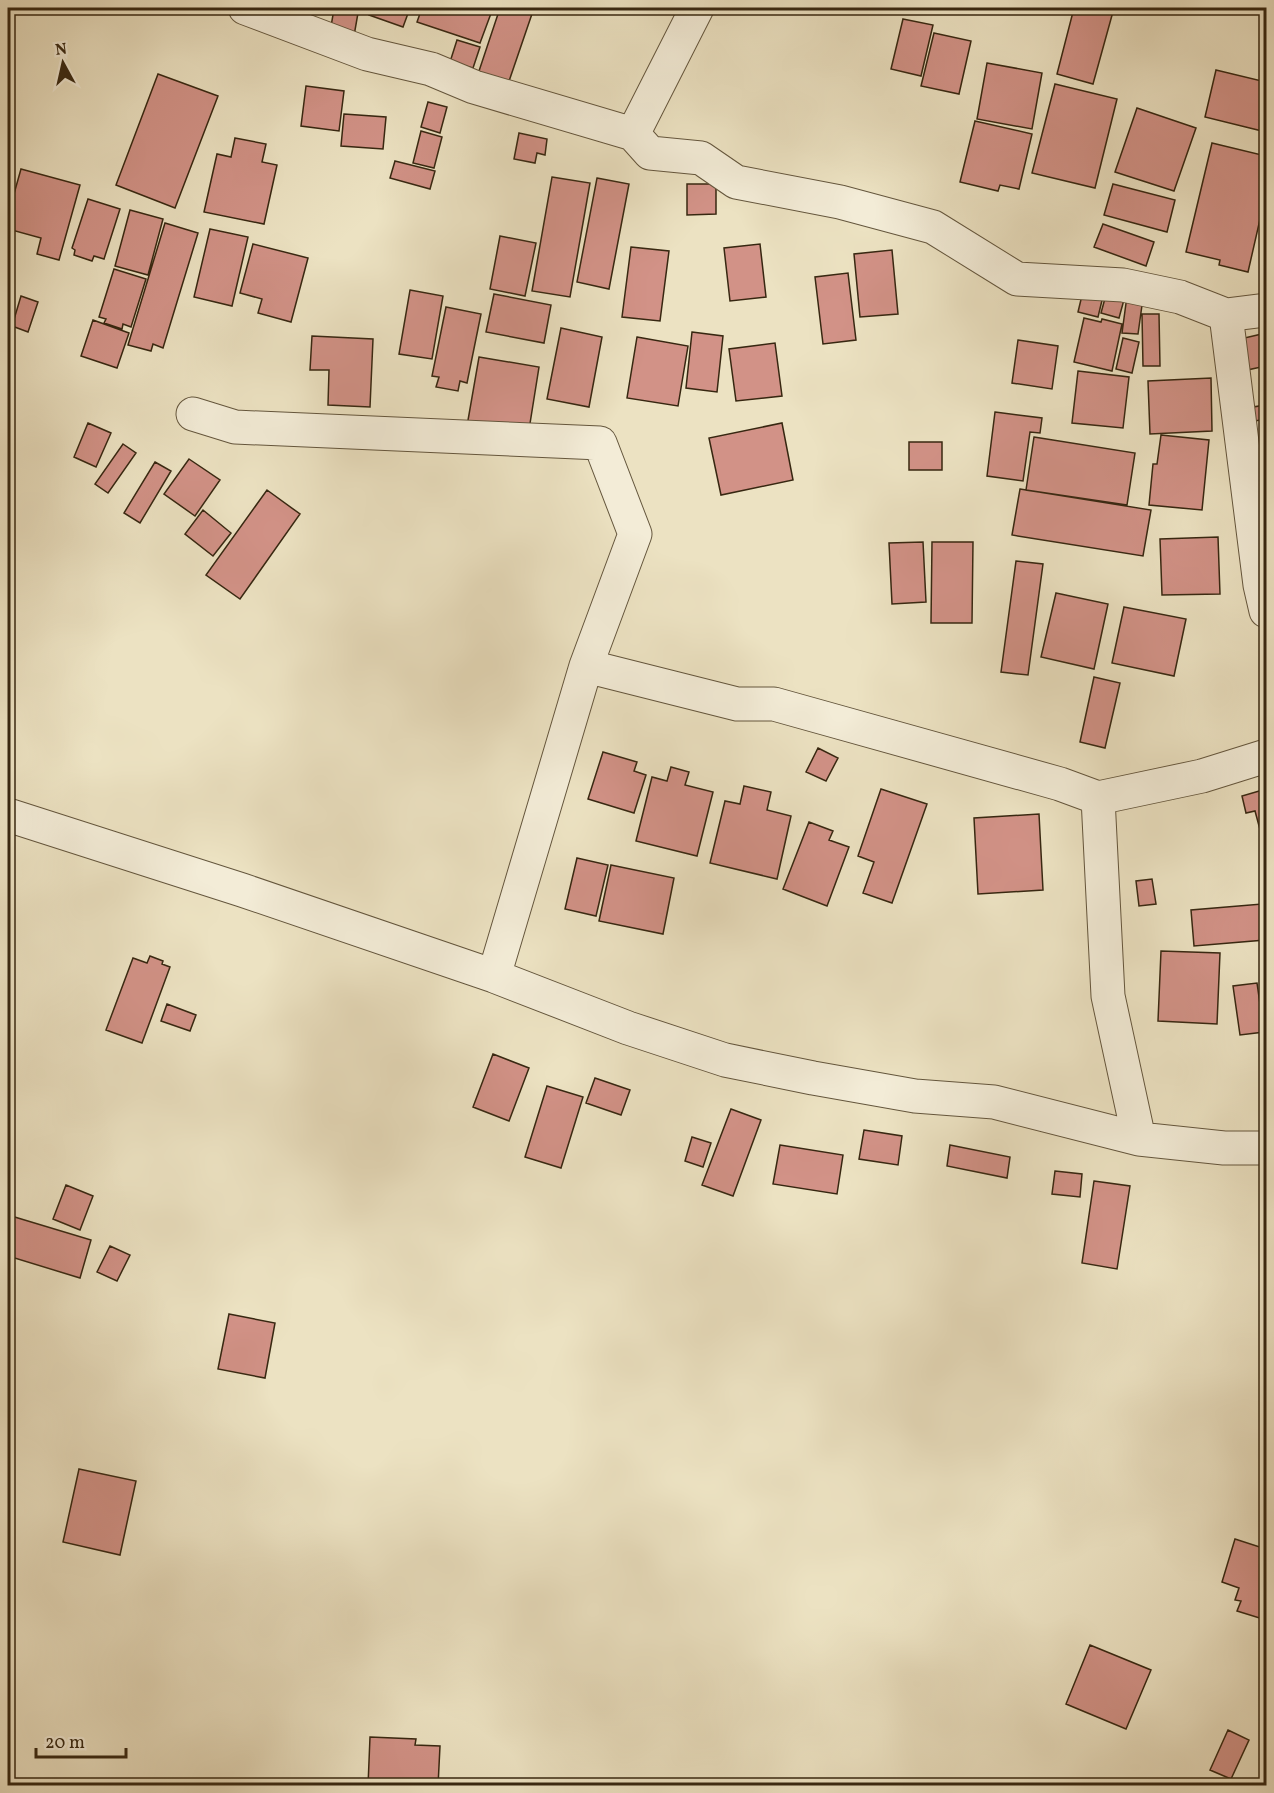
<svg xmlns="http://www.w3.org/2000/svg" width="1274" height="1793" font-family="Vollkorn,serif">
  <rect width="100%" height="100%" fill="#ece2c2"/>
  <filter id="stains"><feTurbulence type="fractalNoise" baseFrequency=".00333" numOctaves="4"/><feColorMatrix values="0 0 0 0 .2 0 0 0 0 .09 0 0 0 0 .02 0 0 0 .5 -.17"/></filter>
  <radialGradient id="worn" r=".72"><stop offset=".6" stop-color="#630" stop-opacity="0"/><stop offset="1" stop-color="#630" stop-opacity=".3"/></radialGradient>
  <path fill="#d29287" stroke="#372711" stroke-width="1.5" d="M372,8H410L403,27L369,15Z
    M422,8H493L480,43L417,22Z
    M500,8H534L507,87L477,77Z
    M1074,8H1114L1093,84L1057,74Z
    M334,9L358,13L354,36L330,32Z
    M903,19L933,25L921,76L891,69Z
    M934,33L971,41L959,94L921,86Z
    M457,40L480,47L473,68L450,62Z
    M987,63L1042,73L1032,129L977,119Z
    M1216,70L1266,82V132L1205,117Z
    M158,74L218,96L175,208L116,185Z
    M1055,84L1117,99L1095,188L1032,173Z
    M306,86L344,91L339,131L301,126Z
    M428,102L447,107L440,133L421,127Z
    M1137,108L1196,128L1174,191L1115,172Z
    M344,114L386,117L383,149L341,146Z
    M975,121L1032,134L1019,189L1000,185L998,191L960,182Z
    M421,131L442,137L434,168L413,163Z
    M519,133L547,139L545,155L537,153L535,163L514,159Z
    M235,138L266,144L262,162L277,165L264,224L204,212L217,154L231,157Z
    M1212,143L1266,156V193L1248,272L1219,265L1220,260L1186,252Z
    M395,161L435,171L430,189L390,178Z
    M21,169L80,185L59,260L37,254L41,238L8,229V215Z
    M552,177L590,183L570,297L532,291Z
    M597,178L629,184L609,289L577,282Z
    M687,184H716V214L687,215Z
    M1113,184L1175,200L1167,232L1104,215Z
    M88,199L120,209L104,259L94,256L92,261L74,255L75,250L72,248Z
    M130,210L163,219L148,275L115,266Z
    M165,223L198,233L163,348L153,344L151,351L128,345Z
    M1103,224L1154,242L1146,266L1094,247Z
    M210,229L248,237L232,306L194,297Z
    M500,236L536,243L525,296L490,289Z
    M253,244L308,258L291,322L258,313L262,299L240,293Z
    M760,244L766,297L730,301L724,248Z
    M631,247L669,251L660,321L622,317Z
    M892,250L898,314L860,317L854,254Z
    M114,269L146,279L131,327L123,324L122,329L104,323L106,319L99,317Z
    M848,273L856,340L823,344L815,277Z
    M1084,287L1104,292L1098,317L1078,312Z
    M410,290L443,296L432,359L399,354Z
    M1107,291L1125,296L1119,318L1101,313Z
    M494,294L551,305L544,343L486,332Z
    M21,296L38,302L28,332L12,326Z
    M1127,296L1143,298L1138,334L1122,333Z
    M446,307L481,314L467,383L460,381L458,391L436,387L439,377L432,376Z
    M1142,314H1159L1160,366H1143Z
    M1084,318L1101,322L1102,319L1122,324L1112,371L1074,362Z
    M93,320L129,333L117,368L81,356Z
    M561,328L602,337L589,407L547,399Z
    M692,332L723,336L717,392L686,388Z
    M1266,333V366L1247,370L1240,339Z
    M312,336L373,339L370,407L328,405L329,370H310Z
    M637,337L688,346L678,406L627,398Z
    M1123,338L1139,342L1132,373L1116,369Z
    M1018,340L1058,346L1052,389L1012,383Z
    M775,343L782,396L736,401L729,349Z
    M479,357L539,367L528,436L467,426Z
    M1078,371L1129,377L1123,428L1072,423Z
    M1211,378L1212,431L1150,434L1148,381Z
    M1266,405V419L1249,422L1247,408Z
    M995,412L1042,418L1040,433L1030,432L1023,481L987,476Z
    M88,423L111,433L96,467L74,457Z
    M782,423L793,480L721,495L709,438Z
    M1161,435L1209,440L1202,510L1149,505L1153,464H1157Z
    M1034,437L1135,453L1127,505L1026,490Z
    M909,442H942V470H909Z
    M123,444L136,453L108,493L95,484Z
    M189,459L220,480L195,516L164,494Z
    M155,462L171,471L140,523L124,513Z
    M1020,489L1151,510L1143,556L1012,535Z
    M267,490L300,514L240,599L206,575Z
    M203,510L231,533L213,556L185,534Z
    M1218,537L1220,594L1162,595L1160,539Z
    M923,542L926,602L892,604L889,543Z
    M932,542H973L972,623H931Z
    M1016,561L1043,564L1028,675L1001,672Z
    M1056,593L1108,604L1094,669L1041,657Z
    M1124,607L1186,619L1174,676L1112,663Z
    M1094,677L1120,683L1105,748L1080,742Z
    M818,748L838,758L826,781L806,772Z
    M603,752L637,762L634,771L646,775L634,813L588,799Z
    M671,767L689,772L685,785L713,792L697,856L636,841L652,777L667,781Z
    M744,786L771,792L767,810L791,816L777,879L710,863L725,801L740,804Z
    M881,789L927,804L892,903L863,893L874,862L858,856Z
    M1266,789V848H1265L1255,811L1246,813L1242,796Z
    M1039,814L1043,890L978,894L974,818Z
    M809,822L833,831L829,840L849,847L827,906L783,889Z
    M577,858L608,865L596,916L565,909Z
    M611,865L674,878L663,934L599,921Z
    M1152,879L1156,904L1139,906L1136,881Z
    M1262,904L1265,940L1194,946L1191,910Z
    M1161,951L1220,953L1217,1024L1158,1021Z
    M150,956L163,961L162,964L170,967L142,1043L106,1030L133,958L147,963Z
    M1257,983L1264,1032L1240,1035L1233,986Z
    M167,1004L196,1015L190,1031L161,1021Z
    M493,1054L529,1068L509,1121L473,1107Z
    M595,1078L630,1090L621,1115L586,1103Z
    M547,1086L583,1097L561,1168L525,1157Z
    M731,1109L761,1120L733,1196L702,1185Z
    M864,1130L902,1136L898,1165L859,1159Z
    M692,1137L711,1143L703,1167L685,1161Z
    M780,1145L843,1155L837,1194L773,1184Z
    M950,1145L1010,1157L1007,1178L947,1166Z
    M1055,1171L1082,1174L1080,1197L1052,1194Z
    M1094,1181L1130,1186L1117,1269L1082,1263Z
    M66,1185L93,1196L80,1230L53,1219Z
    M8,1215L91,1240L80,1278L8,1256Z
    M110,1246L130,1255L117,1281L97,1272Z
    M229,1314L275,1323L265,1378L218,1369Z
    M79,1469L136,1481L120,1555L63,1542Z
    M1235,1539L1266,1549V1620L1237,1611L1241,1601L1235,1600L1239,1588L1222,1582Z
    M1090,1645L1151,1670L1126,1729L1066,1704Z
    M1228,1730L1249,1740L1231,1779L1210,1770Z
    M370,1737L416,1739L415,1745L440,1746L438,1786H368Z"/>
  <g fill="none" stroke-linecap="round" stroke-linejoin="round">
    <defs>
      <path id="minor" d="M245,8L367,54L431,69L474,87L633,134L650,153L701,158L736,182L840,202L933,227L1017,279L1123,285L1180,297L1226,315L1266,310
        M633,134L697,8
        M1226,315L1260,585L1266,611
        M193,414L235,427L600,443L635,534L586,666L494,976
        M586,666L737,704H774L1060,784L1098,798L1202,776L1266,756
        M1098,798L1108,996L1139,1139
        M8,815L242,890L494,976L628,1028L725,1060L813,1078L915,1096L994,1102L1139,1139L1224,1148H1266"/>
    </defs>
    <use href="#minor" stroke="#64563d" stroke-width="35"/>
    <use href="#minor" stroke="#f3ecd7" stroke-width="33"/>
  </g>
  <rect width="1274" height="1793" fill="none" stroke="#ece2c2" stroke-width="30"/>
  <rect x="9" y="9" width="1256" height="1775" fill="none" stroke="#372711" stroke-width="3"/>
  <rect x="15" y="15" width="1244" height="1763" fill="none" stroke="#372711" stroke-width="1.5"/>
  <g transform="translate(63 63) rotate(352)" stroke="#f3ecd7" stroke-width="4.5" paint-order="stroke">
  <path d="M0-4.5L10 22L0 15L-10 22Z" fill="#372711"/>
  <text y="-9" font-size="16" font-weight="bold" text-anchor="middle" fill="#372711">N</text>
  </g>
  <path d="M36 1748v9h90v-9" fill="none" stroke="#372711" stroke-width="3"/>
  <text x="45" y="1748" font-size="18" fill="#372711" stroke="#f3ecd7" stroke-width="4.5" paint-order="stroke">20 m</text>
  <rect width="100%" height="100%" filter="url(#stains)"/>
  <rect width="100%" height="100%" fill="url(#worn)"/>
</svg>
